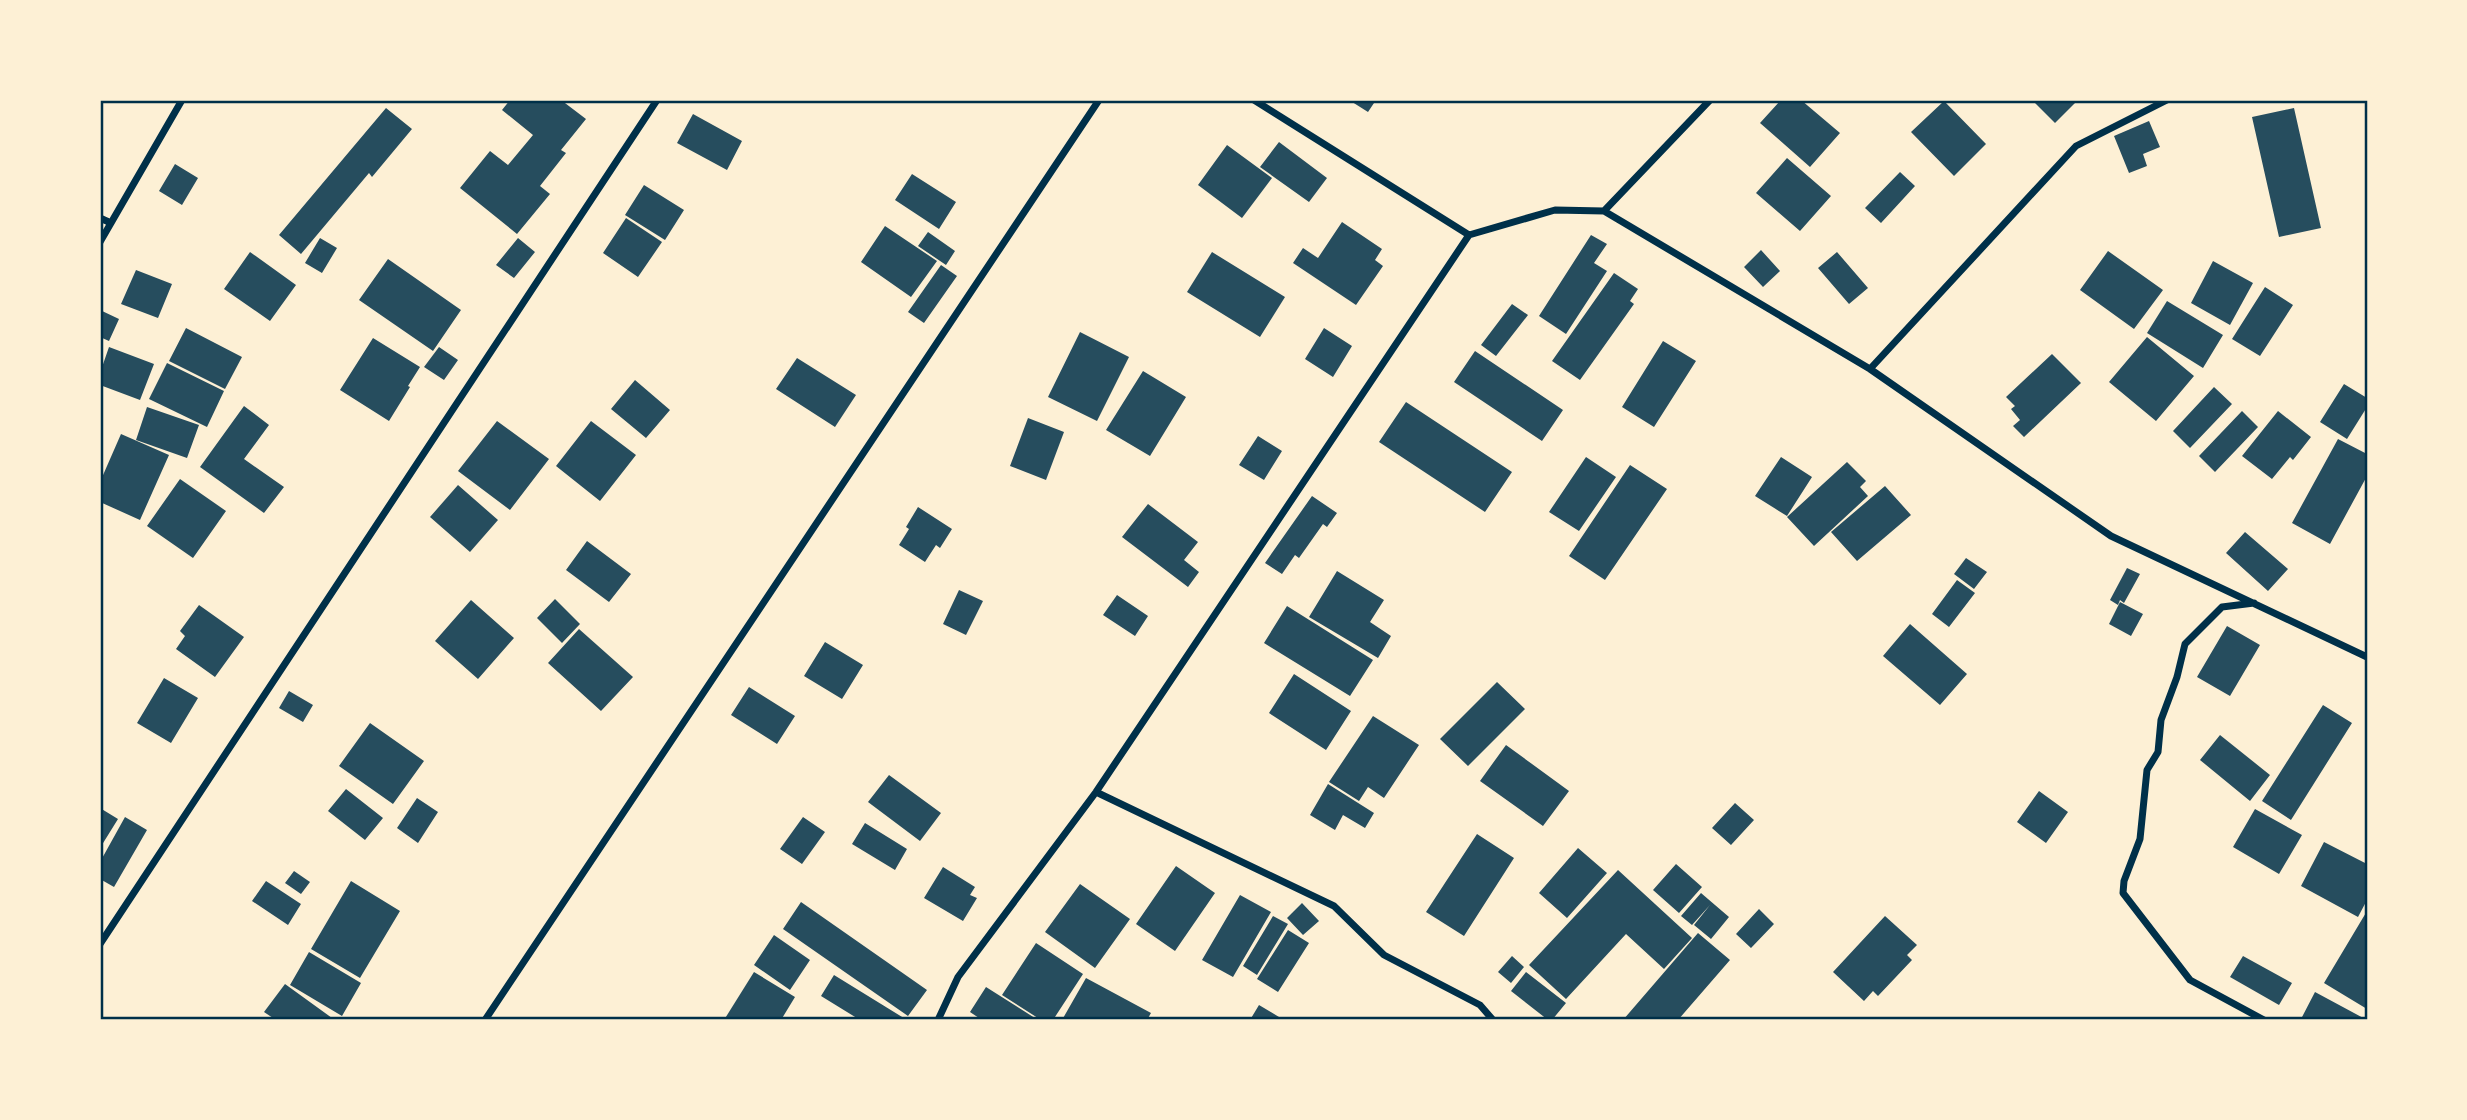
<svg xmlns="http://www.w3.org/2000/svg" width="2467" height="1120" font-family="'Titillium Web',sans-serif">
  <rect width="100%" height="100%" fill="#fdf0d5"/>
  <path fill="#264d5e" d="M510,100H561L586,119L561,150L566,153L540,186L550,194L517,234L460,188L490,151L508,165L533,135L502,110Z
    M1349,100H1376L1368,112Z
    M1781,100H1801L1840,133L1810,167L1760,123Z
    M2032,100H2078L2055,123Z
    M1944,101L1986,144L1954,176L1911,132Z
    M386,108L412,129L372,177L369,173L301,254L279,235Z
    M2294,108L2321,228L2279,237L2252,117Z
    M693,114L742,141L727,170L677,143Z
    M2149,121L2160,147L2143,154L2147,166L2129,173L2114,136Z
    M1279,142L1327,178L1309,202L1260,167Z
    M1227,145L1272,178L1242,218L1198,185Z
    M1787,158L1831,196L1800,231L1756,193Z
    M175,164L198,178L182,205L159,191Z
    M1900,172L1915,186L1881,223L1865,208Z
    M912,174L956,202L939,229L895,200Z
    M644,185L684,210L665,240L625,215Z
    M626,218L662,242L638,277L603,253Z
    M1342,222L1382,249L1375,260L1383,266L1356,305L1293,263L1303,248L1318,258Z
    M885,226L937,261L911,297L861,262Z
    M928,232L955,251L946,265L918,246Z
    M1591,235L1607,244L1594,263L1607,271L1566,334L1539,316Z
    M320,238L337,248L322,273L305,263Z
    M518,238L535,252L514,278L496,265Z
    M1761,250L1780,271L1763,287L1744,267Z
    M2108,251L2163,290L2134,329L2080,290Z
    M250,252L296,285L270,321L224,289Z
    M1212,252L1285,297L1260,337L1187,292Z
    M1837,252L1868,288L1849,304L1818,268Z
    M388,259L461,310L433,351L359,300Z
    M2213,261L2253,283L2230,325L2191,303Z
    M941,265L957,276L924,323L908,312Z
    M136,270L172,284L158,318L121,304Z
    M1614,273L1638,289L1630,301L1634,304L1580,380L1552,361Z
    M2265,287L2293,305L2260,356L2232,339Z
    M2167,301L2223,335L2203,368L2147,333Z
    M1512,304L1528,315L1496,356L1481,345Z
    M100,310L119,319L109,341L100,337Z
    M186,328L242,357L225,389L169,361Z
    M1324,328L1352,346L1333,377L1305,359Z
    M1080,332L1129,357L1097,421L1048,397Z
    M2147,337L2194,376L2156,421L2109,382Z
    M373,338L420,367L408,386L410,387L389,421L340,390Z
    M1663,341L1696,361L1654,427L1622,407Z
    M109,347L154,364L140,400L100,385V373Z
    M439,347L458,360L444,380L424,367Z
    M1475,351L1563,410L1542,441L1454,382Z
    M2052,354L2081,383L2024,437L2013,426L2020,420L2011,409L2015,406L2006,397Z
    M797,358L856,395L835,427L776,389Z
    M167,363L224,391L207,427L149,399Z
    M1143,371L1186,397L1150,456L1106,430Z
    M635,380L670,410L646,438L611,409Z
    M2344,384L2367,398V407L2347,439L2320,422Z
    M2214,387L2232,404L2190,448L2173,431Z
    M1406,402L1512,472L1485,512L1379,442Z
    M244,406L269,425L244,459L284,487L264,513L200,467Z
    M147,407L199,425L187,458L136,440Z
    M2242,411L2258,427L2215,472L2199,456Z
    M2278,411L2311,437L2293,460L2290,457L2272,479L2242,456Z
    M1028,418L1064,432L1046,480L1010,466Z
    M497,421L549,459L510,510L458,471Z
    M591,421L636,455L600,501L556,466Z
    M121,434L169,455L140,520L100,502V482Z
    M1258,436L1282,451L1264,480L1239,465Z
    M2338,439L2367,454V476L2330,544L2292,523Z
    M1586,457L1616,477L1579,531L1549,512Z
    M1781,457L1812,477L1787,516L1755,496Z
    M1847,462L1866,481L1860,487L1868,496L1814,546L1787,517Z
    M1630,465L1667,489L1605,580L1569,556Z
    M180,479L226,511L193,558L147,526Z
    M458,485L498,520L470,552L430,517Z
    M1885,486L1911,515L1857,561L1831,532Z
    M1312,496L1337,513L1327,527L1323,524L1299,558L1295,555L1282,574L1265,563Z
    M1148,504L1198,542L1184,560L1199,572L1188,587L1122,537Z
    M918,507L952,529L940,548L936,545L925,562L899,545L909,529L906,527Z
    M2245,532L2288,569L2268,591L2226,553Z
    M587,541L631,574L609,602L566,570Z
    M1966,558L1987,572L1974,589L1954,574Z
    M2127,568L2140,574L2124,603L2120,600L2118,605L2110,600Z
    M1337,571L1384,600L1370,622L1391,636L1378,658L1309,617Z
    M1957,580L1975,593L1949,627L1932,614Z
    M959,590L983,601L966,635L943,624Z
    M1117,595L1148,616L1135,636L1103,615Z
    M555,599L580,624L562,643L537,618Z
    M471,600L514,638L478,679L435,641Z
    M2120,602L2143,614L2131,636L2109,624Z
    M199,605L244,637L215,677L176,649L185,636L180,631Z
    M1287,606L1373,660L1350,696L1264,643Z
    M1910,624L1967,674L1940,705L1883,656Z
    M2227,626L2260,645L2230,696L2197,677Z
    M579,629L633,677L601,711L548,663Z
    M825,642L863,665L842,699L804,676Z
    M1294,674L1351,711L1326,750L1269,713Z
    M164,678L198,698L171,743L137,723Z
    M1497,682L1525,709L1468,766L1440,739Z
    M749,687L795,716L777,744L731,715Z
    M289,691L313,705L303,722L279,708Z
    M2323,705L2352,723L2291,820L2262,801Z
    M1373,716L1419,745L1384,798L1368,787L1359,801L1329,782Z
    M370,723L424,761L393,804L339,766Z
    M2220,735L2270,775L2250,801L2200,760Z
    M1506,745L1569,791L1543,826L1480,781Z
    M889,775L941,813L920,841L868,802Z
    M1328,784L1374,813L1365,828L1343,815L1335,830L1310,815Z
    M346,789L383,818L365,840L328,811Z
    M2039,791L2068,812L2046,843L2017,822Z
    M417,798L438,812L418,843L397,828Z
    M1735,803L1754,820L1731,845L1712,828Z
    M100,808L118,819L100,848Z
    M2255,809L2302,835L2279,874L2233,847Z
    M125,817L147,830L114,887L100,879V862Z
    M803,817L825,832L802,864L780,849Z
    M865,823L907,849L895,870L852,844Z
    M1477,834L1514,858L1464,936L1426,912Z
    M2324,842L2367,864V900L2358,917L2301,886Z
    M1578,848L1607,873L1567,918L1539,893Z
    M1676,864L1702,887L1679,913L1653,890Z
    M1176,866L1215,893L1175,951L1136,924Z
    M943,867L975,887L970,895L977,898L963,921L924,898Z
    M1618,870L1692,938L1664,969L1626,934L1566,999L1529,965Z
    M294,871L310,882L301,894L285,883Z
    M266,881L301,904L288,925L252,901Z
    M351,881L400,911L360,978L311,949Z
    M1080,884L1130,919L1095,968L1045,932Z
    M1701,893L1729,917L1711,939L1694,925L1710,905L1692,925L1681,916Z
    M1240,895L1271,912L1233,977L1202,960Z
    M801,902L927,990L908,1016L783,929Z
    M1302,903L1319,921L1303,935L1287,918Z
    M1759,909L1774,924L1751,948L1736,934Z
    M2367,911V1009L2324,983Z
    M1273,916L1288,924L1257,975L1243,966Z
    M1885,916L1917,945L1907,955L1912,960L1878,996L1873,991L1864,1001L1833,972Z
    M1288,930L1309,943L1278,992L1257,979Z
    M1698,933L1730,960L1678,1020H1623Z
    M774,935L810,960L790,990L754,965Z
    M1036,943L1083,974L1053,1020H1041L1002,995Z
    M309,952L361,983L342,1016L290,985Z
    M1512,956L1524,967L1511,983L1498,972Z
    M2243,956L2292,983L2279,1005L2230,977Z
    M754,972L795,997L781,1020H724Z
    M1526,972L1566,1003L1552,1020H1548L1511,991Z
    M834,975L907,1020H860L821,996Z
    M1086,978L1151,1013L1147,1020H1062Z
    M285,984L332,1018L330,1020H276L264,1012Z
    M986,987L1038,1020H982L970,1012Z
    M2315,992L2367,1020H2304L2301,1019Z
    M1259,1005L1284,1020H1250Z"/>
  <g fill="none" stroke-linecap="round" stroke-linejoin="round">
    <path stroke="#003049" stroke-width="7" d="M1254,100L1469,235
      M1604,211L1870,369L2111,536L2367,657
      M100,218L111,223
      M100,242L182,100
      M1870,369L2076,146L2167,100
      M2254,603L2222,607L2185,644L2177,677L2161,720L2158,752L2147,770L2140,839L2124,881L2123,893L2190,980L2264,1020
      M1096,792L1334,906L1384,955L1480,1005L1493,1020
      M100,944L657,100
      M485,1020L1099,100
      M938,1020L958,977L1096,792L1469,235L1555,210L1604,211L1710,100"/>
  </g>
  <rect width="2467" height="1120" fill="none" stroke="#fdf0d5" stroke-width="203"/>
  <rect x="102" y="102" width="2264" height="916" fill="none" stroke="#003049" stroke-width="2.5"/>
</svg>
